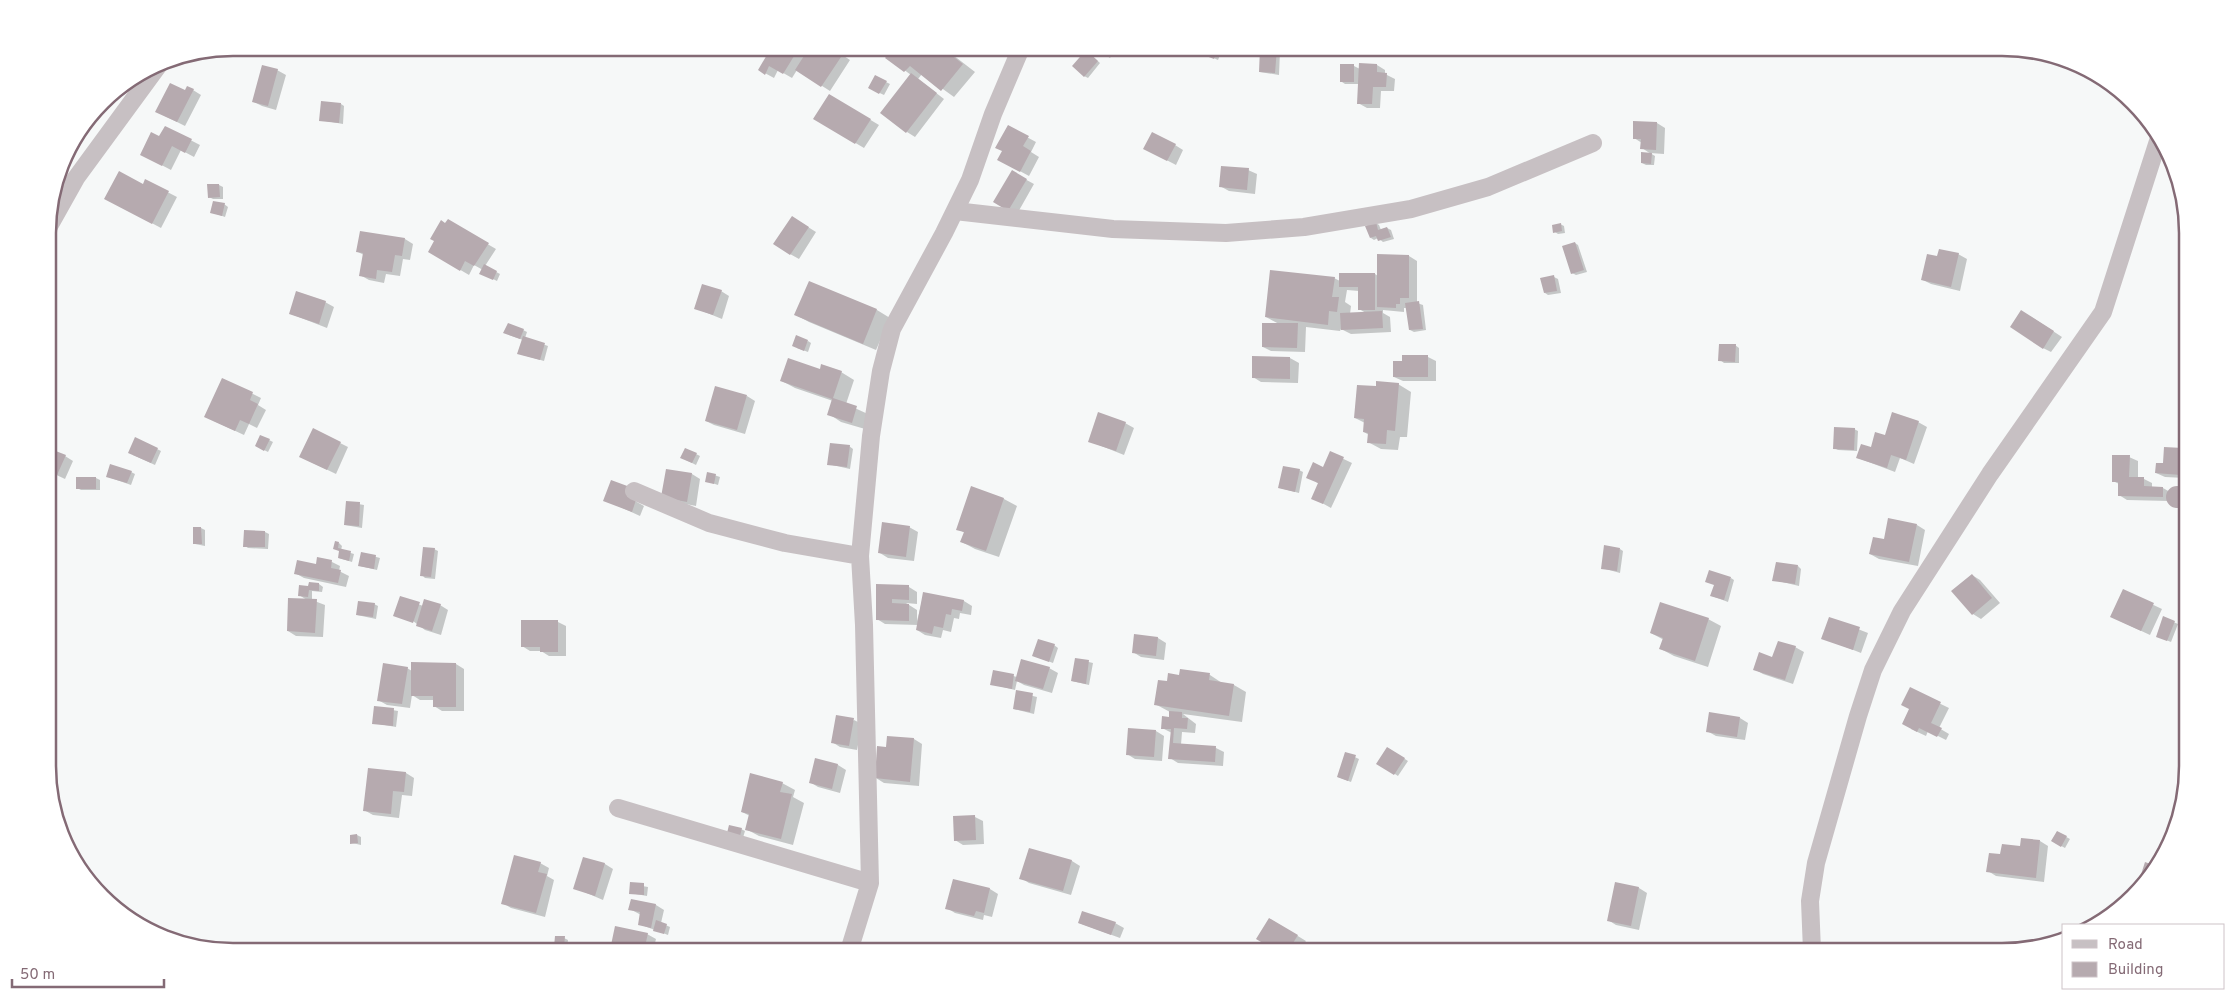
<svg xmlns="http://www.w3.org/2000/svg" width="2235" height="999" font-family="Overpass,sans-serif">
  <rect width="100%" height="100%" fill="#f6f8f8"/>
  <path fill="#0003" fill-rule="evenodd" d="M305,48H332V52L310,51Z
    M772,48H832L850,60L830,91L797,70L792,78L778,70L774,78L759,70Z
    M889,48H944L975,72L954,97L922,74L918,79L944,99L915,137L907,132L911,75L887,57L893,50Z
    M1095,48H1117L1110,58Z
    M1202,48H1223L1218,60L1200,52Z
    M1261,48L1280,51L1279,75L1260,72Z
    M1363,48H1382L1384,52L1369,57L1365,55Z
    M1090,54L1100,63L1088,78L1084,76Z
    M1360,64L1377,65L1385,70V74L1395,79L1394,91H1381L1380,108H1367L1358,103L1359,84H1345L1342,82L1354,66L1360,69Z
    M277,70L286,75L276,110L262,106L254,102Z
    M876,77L890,84L884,95L869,88Z
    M193,90L201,95L185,126L165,116L185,92Z
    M829,95L879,125L864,148L815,119Z
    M341,104L344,106L343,124L320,120Z
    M1657,123L1665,128L1664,154L1650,153L1655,156L1654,165H1646L1642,163L1651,154L1642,148V143L1634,138Z
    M165,127L200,145L194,157L181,150L171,170L150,159Z
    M1008,127L1036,142L1031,152L1039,157L1029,176L1007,164L1003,151Z
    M1175,145L1183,150L1176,165L1153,153Z
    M1248,170L1257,174L1255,194L1229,191L1220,186Z
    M1012,172L1034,184L1017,214L995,201Z
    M146,181L177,197L161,228L114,203L143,185Z
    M219,185L223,187V199H213L209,197Z
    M224,204L228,207L225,217L211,212Z
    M448,221L496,249L485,266L500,274L497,281L485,275L483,270L474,265L469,275L430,252Z
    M800,222L816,232L799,259L790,254Z
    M1376,223L1379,225L1381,230L1387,228L1391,230L1394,239L1383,242L1378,238L1374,240L1371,238Z
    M1560,224L1564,226L1565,233L1558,234L1555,232Z
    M405,239L413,244L410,260L403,259L400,276L386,274L384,283L369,280L360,275L364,255L358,252Z
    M1575,243L1578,245L1587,272L1576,275L1572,273Z
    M1958,254L1967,259L1960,291L1931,284L1923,280L1938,257Z
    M1409,256L1417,261V303L1423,305L1426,330L1414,332L1410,330L1407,308H1404V312L1383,310V313L1390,317L1391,332L1351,334L1341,329L1340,331L1306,327L1305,352L1271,351L1263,347L1279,324L1266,317L1334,278L1340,281V274H1375L1378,276ZM1347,290L1359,291V309L1366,313L1350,314L1351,306L1345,302Z
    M1554,277L1558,279L1561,293L1548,295L1545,293Z
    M809,283L877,310L890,318L876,350L809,322L796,315Z
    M721,291L729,296L722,319L695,308Z
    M325,302L334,307L327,328L291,314Z
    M2030,316L2062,337L2051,352L2043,348Z
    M523,330L527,332L525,338L548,346L544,361L523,355V340L509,335Z
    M808,341L811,343L808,352L797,348Z
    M1735,345L1739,348V363H1724L1720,360Z
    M1254,357L1290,358L1299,363L1298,383L1261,382L1253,377Z
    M1428,357L1436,361V381H1403L1394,377Z
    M821,370L841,372L854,380L846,404L870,415L865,429L841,422L829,414L833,401L795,388L782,381Z
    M223,379L261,398L258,405L266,410L257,428L249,424L244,435L214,421Z
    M1398,384L1411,392L1407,437H1400L1398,450L1381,449L1368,442L1369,435L1364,432L1365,423L1355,418L1377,388Z
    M747,396L755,401L745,434L714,425L706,421Z
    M1918,422L1927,427L1914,464L1900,458L1895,472L1858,458L1885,437Z
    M1125,423L1134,428L1124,455L1089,441Z
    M1854,429L1858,431L1857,451L1838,450L1834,448Z
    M269,440L273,442L268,452L260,448Z
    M340,443L348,447L336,474L309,461Z
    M849,446L853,449L850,469L828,464Z
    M157,449L161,451L155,465L133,455Z
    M686,449L700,456L696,465L686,460Z
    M2182,449L2187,451V485L2185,478L2165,477L2156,473Z
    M1331,453L1352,463L1331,508L1313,498L1320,484L1316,482Z
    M65,456L73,461L65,479L48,471Z
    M2129,457L2138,461V478L2144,479L2152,483V488H2163L2170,492L2174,488L2187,491V508H2176L2169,501L2127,500L2119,495V484L2113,481Z
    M667,470L692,474L700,479L696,506L671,501Z
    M1299,470L1303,472L1299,493L1280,488Z
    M131,472L135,474L131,485L111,478Z
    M708,473L720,477L718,485L706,481Z
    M96,478L100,480V490H81L77,488Z
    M972,488L1004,499L1017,506L999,557L975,549L962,542L965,533L958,529Z
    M605,500L635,501L644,506L640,516Z
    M347,502L364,505L362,528L345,525Z
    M1917,525L1925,530L1918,566L1879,559L1870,554L1885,541Z
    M909,527L918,532L914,561L888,558L880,553Z
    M201,528L205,530V546L195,544Z
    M245,532H265L269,534L268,549L248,548L245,546Z
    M339,543L342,546L341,550L354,554L352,562L339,558L341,551L334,548Z
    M434,549L438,551L435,579L425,578L422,575Z
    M1620,549L1623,551L1620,573L1602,568Z
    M362,553L380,558L377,570L360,566Z
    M332,562L340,566L339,571L349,576L346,587L304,578L295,573Z
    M1798,566L1801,569L1799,586L1774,580Z
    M1972,575L1980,580L2000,603L1981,619L1973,614Z
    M1731,578L1734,580L1728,602L1712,596Z
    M319,584L323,587L322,592L312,591V600L325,605L323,637L296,636L288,631L307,600L299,595L309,587Z
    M878,586L909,587L917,592V604L906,603L917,610V621L924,593L964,601L972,606L971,615L960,613L959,619L954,618L951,632L943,630L941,638L925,635L917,630L918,625L885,624L877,619Z
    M2124,591L2162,609L2150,635L2120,621Z
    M400,597L423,606L440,605L448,610L441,635L425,630L409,618Z
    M374,604L378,606L376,619L357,615Z
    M1830,618L1868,633L1861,653L1823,638Z
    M2164,618L2178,624L2171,642L2161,638Z
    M1708,619L1721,626L1708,667L1674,656L1661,649L1664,640L1651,633Z
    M558,622L566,626V656H549L541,651H530L522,646Z
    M1135,635L1158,638L1166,643L1164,660L1141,657L1133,652Z
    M1054,645L1058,648L1053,663L1034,656Z
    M1795,647L1804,652L1793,684L1763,674L1754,669Z
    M1076,659L1093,663L1089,685L1072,681Z
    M456,664L464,669V711H442L434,706V700H420L412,695L410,708L387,705L378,700L407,668L412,671Z
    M1049,668L1058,673L1052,693L1024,685L1017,681L1015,690L991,684L994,671L1017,677Z
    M1181,670L1210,675L1222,683L1234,685L1246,692L1242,722L1183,714L1196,724L1195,733L1182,732L1181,745L1216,748L1224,752L1223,766L1178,763L1170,758L1172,733L1162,728L1170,718V712L1155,704L1168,683L1180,676Z
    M1910,689L1949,708L1939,728L1949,734L1946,740L1928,731L1926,736L1911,729Z
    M1017,692L1037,697L1034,714L1014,709Z
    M375,707L398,711L396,727L373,723Z
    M1740,718L1748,723L1745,740L1716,736L1707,731Z
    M854,720L862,724L857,750L840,747L832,742Z
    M1156,731L1164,736L1162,761L1135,759L1127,754Z
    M888,737L914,739L922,744L919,786L884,783L876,778L887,748Z
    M1388,748L1408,761L1398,776L1378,763Z
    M1346,753L1359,759L1351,782L1338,777Z
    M816,759L838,765L846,770L840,793L818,787L810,782Z
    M369,769L406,773L414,778L412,796L402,795L399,818L373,815L364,810Z
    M782,783L795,790L793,797L804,803L793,845L759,836L746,829L750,816L742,812Z
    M975,817L983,821L984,844L963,845L955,840Z
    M741,829L745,831L742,841L731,838Z
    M2057,832L2070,839L2065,848L2052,841Z
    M357,835L361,837V845L352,843Z
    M2040,841L2048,846L2044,882L1996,876L1988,871L2001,856Z
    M1029,849L1072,861L1080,866L1071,895L1029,883L1021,878Z
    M584,858L605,864L613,869L603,900L575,888Z
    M540,863L549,868L547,876L554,880L545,917L511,908L503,903Z
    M954,880L990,889L998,894L992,917L984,915L983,920L955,913L947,908Z
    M1616,883L1639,888L1647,893L1639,930L1616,925L1608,920Z
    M631,884L648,887L647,896L630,893Z
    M632,900L656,905L664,910L661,923L670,927L668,935L639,924L641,915L630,909Z
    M1270,919L1306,941L1299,951H1278L1258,939Z
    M1079,923H1115L1124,928L1120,938Z
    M647,934L656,939L653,951H630L613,945Z
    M564,938L568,940L567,949L555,946Z"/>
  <path fill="#b6aaaf" d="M771,48H799L783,74L769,66L765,75L758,70Z
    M809,48H833L843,54L821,87L795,70Z
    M887,48H942L963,64L941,91L910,66L904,72L885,58L891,51Z
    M1093,48H1112L1106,57L1092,49Z
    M1200,48H1218L1214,59L1198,53Z
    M1260,48H1277L1275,73L1259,72Z
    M1361,48H1380L1381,50L1364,56Z
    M1086,50L1098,61L1084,77L1072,66Z
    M1359,63L1377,64V72L1387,73L1386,87H1373L1372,104H1357Z
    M1340,64H1354V82H1340Z
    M262,65L278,69L268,106L252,102Z
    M911,73L937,93L906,133L880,113Z
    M875,75L887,81L879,94L868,88Z
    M170,83L185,90L187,86L194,89L177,122L155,112Z
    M829,94L871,119L855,144L813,119Z
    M321,101L341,103L339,123L319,121Z
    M1633,121L1657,122L1656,150L1640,149L1641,139H1633Z
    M1008,125L1029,136L1023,146L1031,151L1020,172L997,160L1002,151L995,148Z
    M165,126L192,139L185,153L172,146L162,166L140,155L151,132L159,136Z
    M1152,132L1176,144L1167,161L1143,149Z
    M1641,152L1652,153L1651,164L1641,163Z
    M1221,166L1249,168L1247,190L1219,187Z
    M1012,170L1027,179L1008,211L993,202Z
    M119,171L143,184L145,179L169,191L152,224L104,199Z
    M207,184H219L220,197L208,198Z
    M213,201L225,203L222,216L210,213Z
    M792,216L809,227L790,255L773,244Z
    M448,219L489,243L474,266L465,261L460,271L428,252L434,241L430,239L441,220L445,223Z
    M1376,222L1378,230L1387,227L1391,237L1378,241L1376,236L1370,238L1365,226Z
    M1561,223L1562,231L1553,233L1552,225Z
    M360,231L405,238L402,256L395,255L392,272L377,270L376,279L359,276L363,253L356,252Z
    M1575,242L1584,270L1571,274L1562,246Z
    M1939,249L1959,253L1951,287L1921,280L1927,254L1937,256Z
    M1377,254L1409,255V298H1400V304H1396V308L1377,307Z
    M484,264L497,271L493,280L479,274Z
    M1270,270L1335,277L1332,297H1339L1337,312L1329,311L1328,325L1265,317Z
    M1339,273H1375V310H1358V287H1339Z
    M1554,275L1557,291L1544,293L1540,278Z
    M809,281L877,309L863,344L794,315Z
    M702,284L722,290L713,315L694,309Z
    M296,291L326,301L319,324L289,314Z
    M1419,301L1423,329L1409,330L1405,303Z
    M2021,310L2054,331L2043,349L2010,327Z
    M1382,311L1383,328L1341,330L1340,313Z
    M508,323L524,329L520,339L503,333Z
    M1262,323H1298L1297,348L1262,347Z
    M796,335L808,340L804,351L792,346Z
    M523,336L545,343L540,360L517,354Z
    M1719,344H1736L1735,362L1718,361Z
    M1402,355H1428V377H1393V361H1402Z
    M1252,356L1290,357V379L1252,378Z
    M788,358L820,369L821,364L842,371L833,398L857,406L852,423L827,415L832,399L780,381Z
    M222,378L253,392L250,400L258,404L249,424L240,420L235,431L204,417Z
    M1376,381L1399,383L1395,431L1387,430L1386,444L1367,443L1368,433L1363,432L1364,419L1354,418L1357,385L1376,386Z
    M715,386L747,395L737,430L705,421Z
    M1098,412L1126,422L1116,451L1088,442Z
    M1892,412L1919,421L1906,460L1891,455L1887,468L1856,458L1861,444L1871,447L1875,432L1885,435Z
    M1834,427L1855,428L1854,450L1833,449Z
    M313,428L341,442L327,470L299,457Z
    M260,435L270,439L264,451L255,446Z
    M135,437L158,448L151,463L128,453Z
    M830,443L850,445L847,467L827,465Z
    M2164,447L2183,448L2181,475L2155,473L2156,463H2163Z
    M48,448L66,455L57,475L48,471Z
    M685,448L697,453L692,463L680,458Z
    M1330,451L1344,457L1323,504L1311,499L1318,483L1306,478L1313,462L1323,467Z
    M2112,455H2130L2129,477H2144V486L2163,487V497L2118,496V482H2112Z
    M110,464L132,471L127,483L106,477Z
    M1283,466L1300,469L1295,492L1278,488Z
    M666,469L692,473L687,502L661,497Z
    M707,472L716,474L714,484L705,482Z
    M76,477H96V489H76Z
    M611,480L630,487L627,496L636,500L632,512L603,501Z
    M971,486L1004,498L986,551L960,542L964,532L956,530Z
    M2166 497a11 11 0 1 1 22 0a11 11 0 1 1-22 0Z
    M346,501L360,502L359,526L344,525Z
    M1888,518L1917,524L1909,562L1869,554L1873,537L1884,539Z
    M882,522L910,526L906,557L878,553Z
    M193,527H201L202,544H193Z
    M244,530L265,531V547H243Z
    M335,541L339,542L338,548L351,551L349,561L338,558L339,551L333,549Z
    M1604,545L1620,548L1617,571L1601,569Z
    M423,547L435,548L431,577L420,576Z
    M361,552L376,555L374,569L358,566Z
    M317,557L332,560L331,568L341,570L338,583L294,574L297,560L316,564Z
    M1776,562L1798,565L1795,584L1772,581Z
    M1709,570L1731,577L1724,600L1710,596L1714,585L1705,582Z
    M1972,574L1992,598L1972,615L1951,591Z
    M309,582L319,583V591L309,590L308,597L298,596L299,585L308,586Z
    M876,584L909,585V600L892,599V603L909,604V621L876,620Z
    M2123,589L2154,603L2141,631L2110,617Z
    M923,592L964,600L962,611L952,609L951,615L946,614L943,628L934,626L932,634L916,630Z
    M400,596L420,602L413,623L393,616Z
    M288,598L317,599L315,633L287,631Z
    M424,599L441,604L432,631L416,626Z
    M358,601L375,603L373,617L356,615Z
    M1660,602L1709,618L1695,661L1659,649L1663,638L1650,633Z
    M2163,616L2175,621L2167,641L2156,637Z
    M1829,617L1860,627L1853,650L1821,639Z
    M521,620H558V652H540V647H521Z
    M1134,634L1158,637L1156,656L1132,653Z
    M1038,639L1055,644L1049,662L1032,656Z
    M1778,641L1796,646L1785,680L1753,670L1759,652L1772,657Z
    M1075,658L1089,660L1086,684L1071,681Z
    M1021,659L1050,667L1043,689L1015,681Z
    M411,662L456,663V707H433V696H411Z
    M383,663L408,667L402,704L377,701Z
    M1180,669L1210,673L1209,680L1234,684L1229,716L1154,705L1158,680L1167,681L1168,673L1179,675Z
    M993,670L1014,674L1012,689L990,685Z
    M1910,687L1941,702L1931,723L1942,728L1937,737L1919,728L1917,732L1902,724L1909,709L1901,705Z
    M1016,690L1033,693L1030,712L1013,709Z
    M374,706L394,708L393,726L372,724Z
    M1169,711L1182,712V718H1188L1187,729L1174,728L1173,743L1216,746L1215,762L1168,759L1171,729H1161L1162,716L1169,717Z
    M1709,712L1740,717L1737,737L1706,732Z
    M836,715L854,718L849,746L831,743Z
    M1128,728L1156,730L1154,757L1126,755Z
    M887,736L914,738L910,782L875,778L877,746L886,747Z
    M1387,747L1405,758L1394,775L1376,764Z
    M1345,752L1356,755L1348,781L1337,777Z
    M815,758L838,764L832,789L809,783Z
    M368,768L406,772L404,792L393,791L391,814L363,811Z
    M750,773L783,782L780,792L792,794L781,839L745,830L749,814L741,812Z
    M975,815L976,840L954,841L953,816Z
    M729,825L742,828L739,840L726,837Z
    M2057,831L2067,836L2061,847L2051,841Z
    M357,834L358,843L350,844V835Z
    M2021,838L2040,840L2036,878L1986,872L1989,853L2000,854L2002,844L2020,846Z
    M1029,848L1072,860L1063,891L1019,879Z
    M514,855L541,862L538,872L547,874L536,913L501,904Z
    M583,857L605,863L595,896L573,889Z
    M2145,862L2156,866L2149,879L2140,888L2137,887Z
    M953,879L990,888L984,913L976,911L974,916L945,909Z
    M630,882L644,883V895L629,894Z
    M1615,882L1639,887L1631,926L1607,921Z
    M631,899L656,904L651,928L638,925L640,912L628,910Z
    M1082,911L1116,922L1111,935L1078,923Z
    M1269,918L1298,935L1288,951H1276L1256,939Z
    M656,920L667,924L664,934L653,931Z
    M615,926L648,933L644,951L611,945Z
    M555,936H565L564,947H554Z"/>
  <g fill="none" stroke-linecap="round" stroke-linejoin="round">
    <path stroke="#c7c0c3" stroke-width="18" d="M955,211L1113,229L1226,233L1304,227L1411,209L1488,187L1593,143
      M48,228L76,178L161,62
      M634,491L709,523L785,543L860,556
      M618,808L870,883
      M849,951L870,883L864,625L860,556L871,436L881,371L892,329L944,233L970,180L993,114L1021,48
      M1812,951L1810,901L1816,863L1858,716L1873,670L1902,611L1990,474L2103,312L2159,138"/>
  </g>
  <path d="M0 0H2235V999H0ZM233 56H2002A177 177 0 0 1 2179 233V766A177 177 0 0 1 2002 943H233A177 177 0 0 1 56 766V233A177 177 0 0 1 233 56Z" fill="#fff" fill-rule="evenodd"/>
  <path fill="none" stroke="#846a75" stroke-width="2.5" d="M233 56H2002A177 177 0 0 1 2179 233V766A177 177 0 0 1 2002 943H233A177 177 0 0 1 56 766V233A177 177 0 0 1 233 56Z"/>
  <rect x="2062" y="924" width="162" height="65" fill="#ffffff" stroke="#cec3c8"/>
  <rect x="2072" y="940" width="25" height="8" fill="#c7c0c3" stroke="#cec3c8"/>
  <text x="2108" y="949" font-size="15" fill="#846a75">Road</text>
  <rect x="2072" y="962" width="25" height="15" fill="#b6aaaf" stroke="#cec3c8"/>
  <text x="2108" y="974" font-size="15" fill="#846a75">Building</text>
  <path d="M12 979v8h152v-8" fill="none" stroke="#846a75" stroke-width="2.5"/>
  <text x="20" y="979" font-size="15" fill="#846a75" stroke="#ffffff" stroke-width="4" paint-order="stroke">50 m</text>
</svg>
